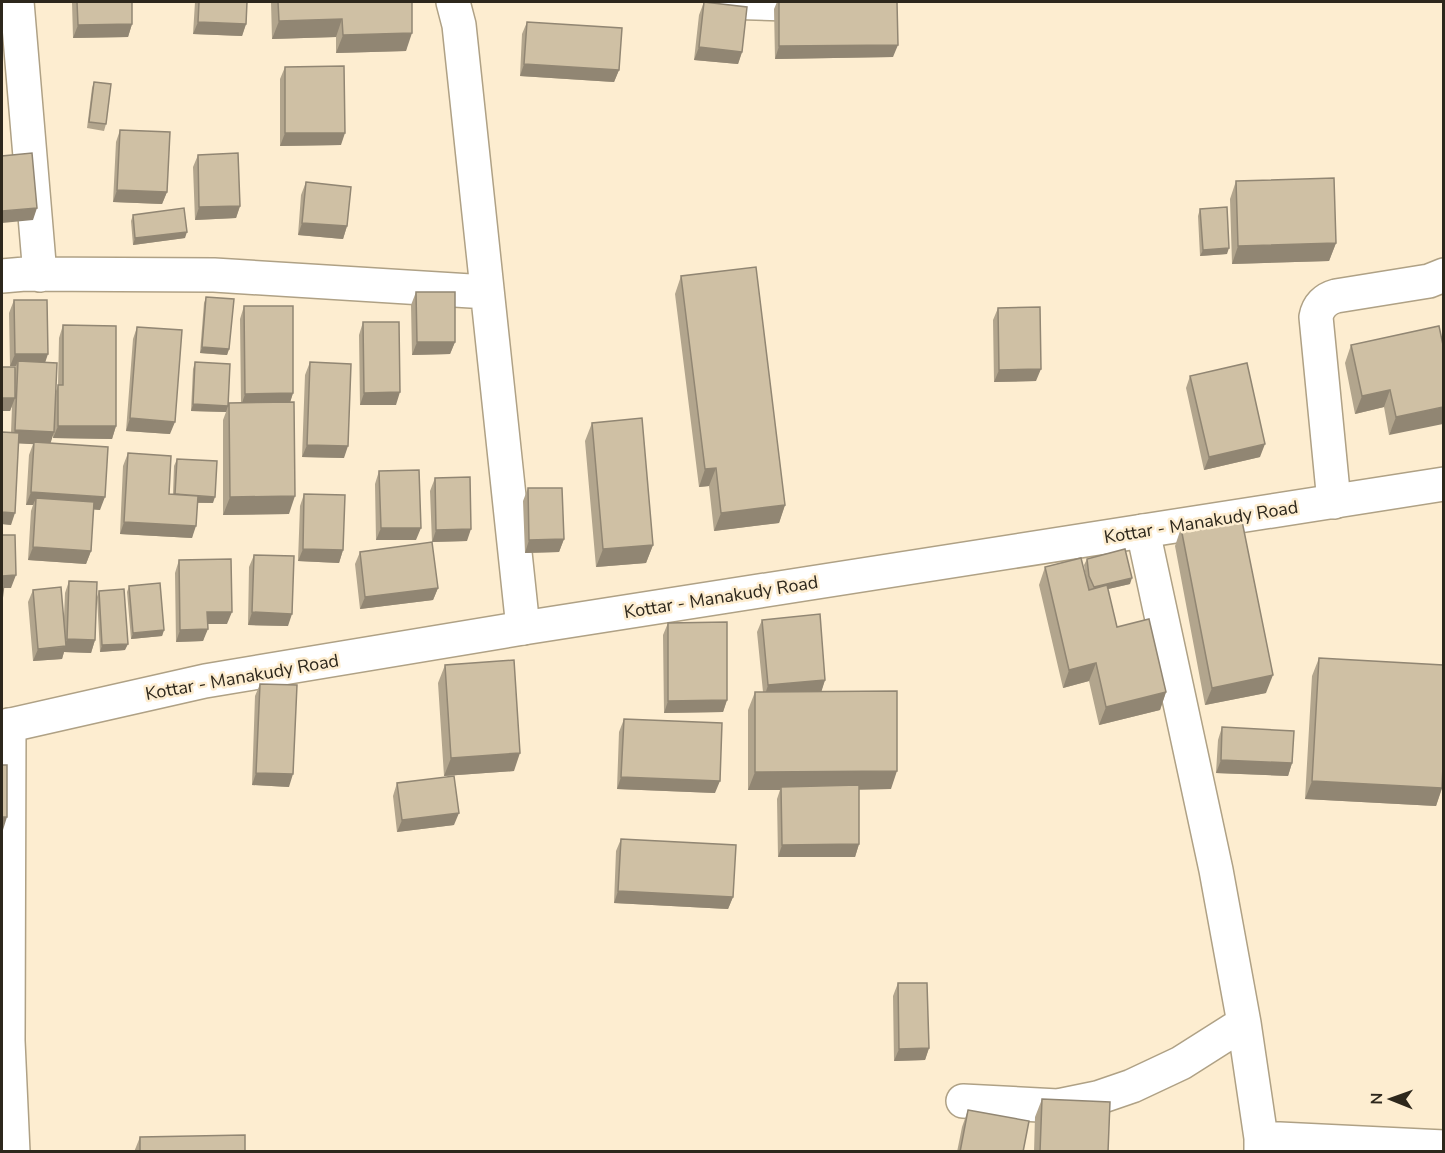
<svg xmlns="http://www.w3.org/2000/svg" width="1445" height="1153" font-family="'Nunito Sans',sans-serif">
  <rect width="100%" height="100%" fill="#fdedd0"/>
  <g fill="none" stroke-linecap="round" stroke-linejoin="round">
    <defs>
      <path id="minor" d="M17,2L40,275
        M453,2L459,25L523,628
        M723,2L820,5
        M2,276L25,274L214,275L487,292
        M1334,502L1316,317C1318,306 1325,299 1336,296L1429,281L1444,275
        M1143,531L1216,870L1244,1023L1261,1138V1152
        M9,725L8,1041L13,1152
        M963,1101L1058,1106L1097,1098L1132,1086L1181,1063L1244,1023
        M1261,1138L1444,1147"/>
      <path id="major" d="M2,727L205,681L523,628L1444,484"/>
    </defs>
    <use href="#minor" stroke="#afa185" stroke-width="36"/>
    <use href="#major" stroke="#afa185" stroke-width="36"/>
    <use href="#minor" stroke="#fff" stroke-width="33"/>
    <use href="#major" stroke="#fff" stroke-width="33"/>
  </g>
  <path fill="#b2a58d" d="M72,2H132V24L128,37L73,38Z
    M195,2H247L246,24L242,36L193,34Z
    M271,2H412L406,51L336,53V37L272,39Z
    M704,2L742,52L738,64L694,60L699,15Z
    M777,2H897L893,57L775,59L774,9Z
    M527,22L619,70L614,82L520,76L522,34Z
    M285,67L341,145L280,146V79Z
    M94,82L106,124L104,131L87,128L92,88Z
    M120,130L167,192L162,204L113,202L116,142Z
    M198,155L240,206L236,218L195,220L193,167Z
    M1236,181L1336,243L1329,261L1232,264L1230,199Z
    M306,182L347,226L343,239L298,235L301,195Z
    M1200,209L1227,254L1200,256L1198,216Z
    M133,215L185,238L133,245L131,221Z
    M681,276L785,505L779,523L714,531L709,486L699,487L675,294Z
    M416,292L455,342L450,354L412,355L411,305Z
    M206,297L229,349L227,355L200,353L204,303Z
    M14,300L45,362L56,391L58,385L59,338L63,325L116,426L112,439L53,438V434L50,443L100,510L93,509L91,551L86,564L28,560L31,511L33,505H26L29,455L33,444L18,443L11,525L2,524V432L11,433L12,406L10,411H2V367L15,369L16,366H10L9,313Z
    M244,306L293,393L290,402L289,514L223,515V420L226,412L191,411L193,369L195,362L228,405L229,403H241L240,319Z
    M998,308L1036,381L994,382L993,320Z
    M363,322L396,405H360L359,335Z
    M1439,326L1389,435L1384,407L1355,414L1345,363L1351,345Z
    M137,327L170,434L126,431L133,339Z
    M310,362L344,458L302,457L305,375Z
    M1190,376L1260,457L1204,470L1186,388Z
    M592,423L653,545L646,563L596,567L585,441Z
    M128,453L169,494H173L174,466L177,459L213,503H198L192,538L120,534L123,466Z
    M379,471L416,540H376L375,484Z
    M435,478L467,541L432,542L430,491Z
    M528,488L564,539L559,552L525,553L523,501Z
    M304,494L343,550L339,563L298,561L300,506Z
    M1181,528L1266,693L1205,705L1175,546Z
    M360,552L438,588L433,600L360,609L355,564Z
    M254,555L288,626L248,625L249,567Z
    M1087,559L1130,584L1108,589L1117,627L1166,692L1160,710L1099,725L1089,681L1063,688L1039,585L1045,567L1086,578L1084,565Z
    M179,560L227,624H208L203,641L176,642L175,573Z
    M69,581L95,640L91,653L64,652L62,659L33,661L28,602L33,590L64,617L65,593Z
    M129,586L164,630L162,636L131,639L127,592Z
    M99,591L125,650L100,652L97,597Z
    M762,620L825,680L821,691L891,789L859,790V844L855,857H778L777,799L780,790H748V710L755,692H763L757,632Z
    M668,623L727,700L723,712L664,713L663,635Z
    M1319,658L1442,788L1436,806L1305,799L1312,676Z
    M445,665L514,771L444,776L438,683Z
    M260,684L289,787L252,785L255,696Z
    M624,719L715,793L617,789L619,732Z
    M1222,727L1292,763L1288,776L1216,773L1218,740Z
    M397,783L454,825L397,832L393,796Z
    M621,839L733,897L728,909L614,903L616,851Z
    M898,983L929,1048L925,1060L894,1061L893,996Z
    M1042,1099L1108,1152H1034L1035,1117Z
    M968,1110L1023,1152H957L962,1127Z
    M140,1137L245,1152H134Z"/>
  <path fill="#918673" d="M342,19L336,37L272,39L279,21Z
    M198,22L246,24L242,36L193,34Z
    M132,24L128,37L73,38L78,25Z
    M412,33L406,51L336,53L343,35Z
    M898,45L893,57L775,59L779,46Z
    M699,47L742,52L738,64L694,60Z
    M524,64L619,70L614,82L520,76Z
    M285,133H345L341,145L280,146Z
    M117,190L167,192L162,204L113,202Z
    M240,206L236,218L195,220L199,207Z
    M37,208L33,220L2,223V211Z
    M302,223L347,226L343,239L298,235Z
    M187,232L185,238L133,245L135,238Z
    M1336,243L1329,261L1232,264L1238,246Z
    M1229,248L1227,254L1200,256L1203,250Z
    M417,342H455L450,354L412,355Z
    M202,347L229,349L227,355L200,353Z
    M15,354H48L44,366L18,361L16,366H10Z
    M1041,369L1036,381L994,382L999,370Z
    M1390,390L1384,407L1355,414L1362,396Z
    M400,392L396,405H360L364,393Z
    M293,393L289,406H241L245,394Z
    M2,398H15L10,411H2Z
    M193,404L228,406L226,412L191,411Z
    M1443,407V424L1389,435L1396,417Z
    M130,418L175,422L170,434L126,431Z
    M58,426H116L112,439L53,438Z
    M15,430L54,432L50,445L10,443Z
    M1265,444L1260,457L1204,470L1209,457Z
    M307,445L348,446L344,458L302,457Z
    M716,468L709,486L699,487L705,469Z
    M31,492L105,497L100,510L35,505L36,498L33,505H26Z
    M175,495L215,497L213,503L172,502Z
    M295,496L289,514L223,515L230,497Z
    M785,505L779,523L714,531L721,513Z
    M2,512L15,513L11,525L2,524Z
    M124,522L196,526L192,538L120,534Z
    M381,528H421L416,540H376Z
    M471,529L467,541L432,542L436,530Z
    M564,539L559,552L525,553L529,540Z
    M653,545L646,563L596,567L603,549Z
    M33,547L91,551L86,564L28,560Z
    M303,549L343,550L339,563L298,561Z
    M16,575L11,588H2V576Z
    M1132,578L1130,584L1091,593L1094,587Z
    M438,588L433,600L360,609L365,597Z
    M207,612H232L227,624H203Z
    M252,612L292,614L288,626L248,625Z
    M208,629L203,641L176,642L180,630Z
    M164,630L162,636L131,639L133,633Z
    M67,639L95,640L91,653L64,652L62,659L33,661L38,649L64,647Z
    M128,644L125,650L100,652L102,645Z
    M1096,663L1089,681L1063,688L1069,670Z
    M1273,675L1266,693L1205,705L1212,688Z
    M825,680L821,693L764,698L768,685Z
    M1166,692L1160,710L1099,725L1106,707Z
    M727,700L723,712L664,713L668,701Z
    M520,753L514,771L444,776L451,758Z
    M1221,760L1292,763L1288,776L1216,773Z
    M897,771L891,789L782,790L781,787L780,790H748L755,772Z
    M256,773L293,774L289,787L252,785Z
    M621,777L720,781L715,793L617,789Z
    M1312,781L1442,788L1436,806L1305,799Z
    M459,813L454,825L397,832L402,820Z
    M2,817H7L3,830H2Z
    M859,844L855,857H778L782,845Z
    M618,891L733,897L728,909L614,903Z
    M929,1048L925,1060L894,1061L899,1049Z"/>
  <path fill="#cfc0a4" stroke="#918673" stroke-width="1.5" d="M77,2H132V24L78,25Z
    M199,2H247L246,24L198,22Z
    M278,2H412V33L343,35L342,19L279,21Z
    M704,2L747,7L742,52L699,47Z
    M779,2H897L898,45L779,46Z
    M527,22L622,28L619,70L524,64Z
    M344,66L345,133H285V67Z
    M94,82L111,84L106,124L89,122Z
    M120,130L170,132L167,192L117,190Z
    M32,153L37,208L2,211V156Z
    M238,153L240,206L199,207L198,155Z
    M1334,178L1336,243L1238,246L1236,181Z
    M306,182L351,187L347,226L302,223Z
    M1227,207L1229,248L1203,250L1200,209Z
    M184,208L187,232L135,238L133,215Z
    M756,267L785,505L721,513L716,468L705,469L681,276Z
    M416,292H455V342H417Z
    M206,297L234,299L229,349L202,347Z
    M14,300H47L48,354H15Z
    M244,306H293V393L245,394Z
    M1040,307L1041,369L999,370L998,308Z
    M363,322H399L400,392L364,393Z
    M63,325L116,326V426H58V385H63Z
    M1439,326L1443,345V407L1396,417L1390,390L1362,396L1351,345Z
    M137,327L182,330L175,422L130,418Z
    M18,361L57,363L54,432L15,430Z
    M195,362L230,364L228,406L193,404Z
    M310,362L351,364L348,446L307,445Z
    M1247,363L1265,444L1209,457L1190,376Z
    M2,367H15V398H2Z
    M294,402L295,496L230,497L229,403Z
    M642,418L653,545L603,549L592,423Z
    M2,432L19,433L15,513L2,512Z
    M34,442L108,447L105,497L31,492Z
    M128,453L171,456L169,494L198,496L196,526L124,522Z
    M177,459L217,461L215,497L175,494Z
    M419,470L421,528H381L379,471Z
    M470,477L471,529L436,530L435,478Z
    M528,488H562L564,539L529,540Z
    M304,494L345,495L343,550L303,549Z
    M36,498L94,502L91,551L33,547Z
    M1241,516L1273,675L1212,688L1181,528Z
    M2,535H15L16,575L2,576Z
    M432,542L438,588L365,597L360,552Z
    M1125,549L1132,578L1094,587L1089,576L1087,559Z
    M254,555L294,556L292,614L252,612Z
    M1081,558L1089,590L1107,585L1117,627L1149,619L1166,692L1106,707L1096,663L1069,670L1045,567Z
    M231,559L232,612H207L208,629L180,630L179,560Z
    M69,581L97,582L95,640L67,639Z
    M2,583L4,584L2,600Z
    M160,583L164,630L133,633L129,586Z
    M61,587L66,646L38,649L33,590Z
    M124,589L128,644L102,645L99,591Z
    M820,614L825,680L768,685L762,620Z
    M727,622V700L668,701V623Z
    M1319,658L1443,665V766L1442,788L1312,781Z
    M514,660L520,753L451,758L445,665Z
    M260,684L297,685L293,774L256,773Z
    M897,691V771L755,772V692Z
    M624,719L722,723L720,781L621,777Z
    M1222,727L1294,731L1292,763L1221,760Z
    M2,765H7V817H2Z
    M454,776L459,813L402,820L397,783Z
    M859,785V844L782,845L781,787Z
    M621,839L736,845L733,897L618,891Z
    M898,983H927L929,1048L899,1049Z
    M1042,1099L1110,1102L1108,1152H1040Z
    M968,1110L1029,1121L1023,1152H960Z
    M245,1135V1152H140V1137Z"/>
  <g text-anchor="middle" stroke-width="5" stroke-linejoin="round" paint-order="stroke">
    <g font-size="18" fill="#2d271c" stroke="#fdedd0">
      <text transform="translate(1201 522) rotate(-9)" y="6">Kottar - Manakudy Road</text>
      <text transform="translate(721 597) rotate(-9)" y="6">Kottar - Manakudy Road</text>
      <text transform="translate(242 677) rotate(-10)" y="6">Kottar - Manakudy Road</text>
    </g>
  </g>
  <rect width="1445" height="1153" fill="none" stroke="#2d271c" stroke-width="6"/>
  <g transform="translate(1391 1099) rotate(271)" stroke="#fdedd0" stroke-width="4.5" paint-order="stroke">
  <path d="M0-4.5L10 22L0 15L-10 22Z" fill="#2d271c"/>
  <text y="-9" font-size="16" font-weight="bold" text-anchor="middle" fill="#2d271c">N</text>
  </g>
</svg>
